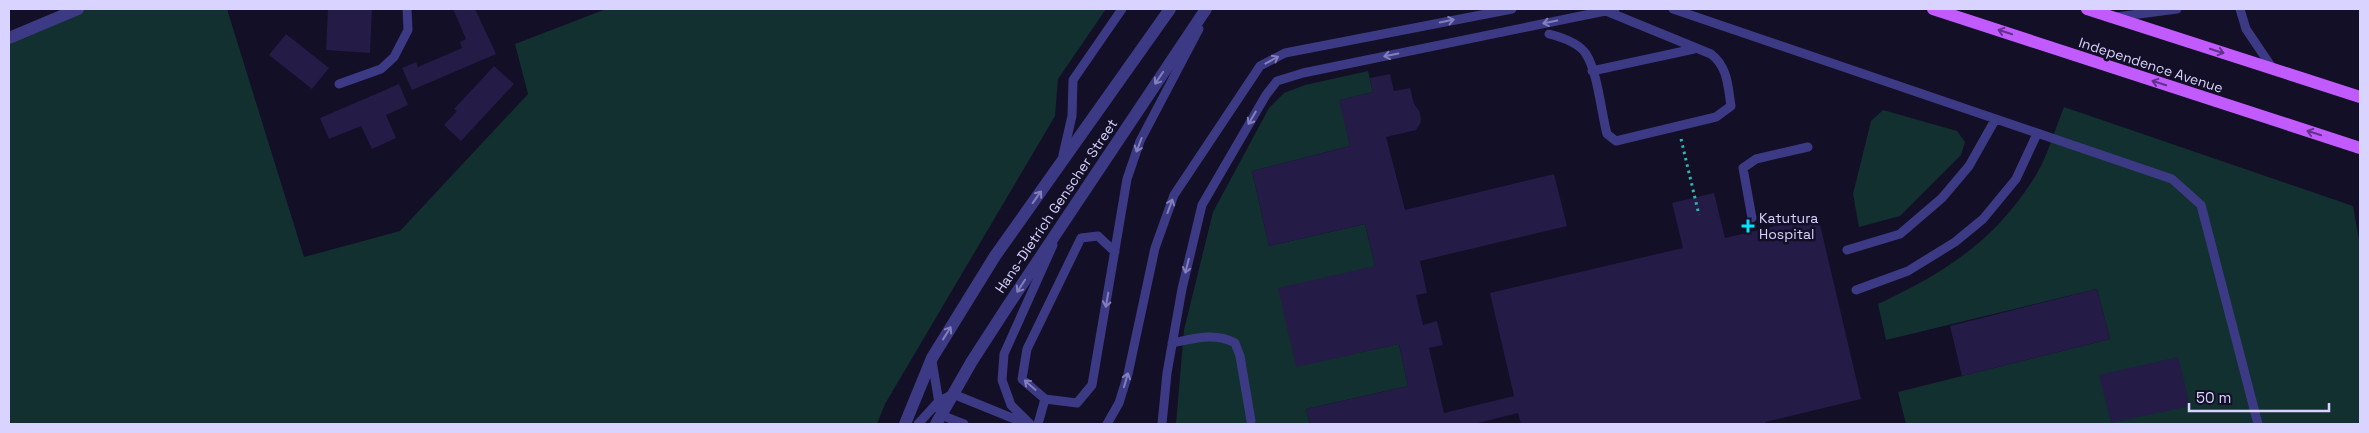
<svg xmlns="http://www.w3.org/2000/svg" width="2369" height="433" font-family="'Space Grotesk',sans-serif">
  <rect width="100%" height="100%" fill="#130f26"/>
  <path fill="#12302f" d="M78,9H227L304,257L400,231L528,94L515,44L606,9H1106L1058,79L1055,116L885,404L877,424H9V38Z
    M1368,71L1373,92L1340,100L1350,146L1252,171L1269,246L1365,224L1375,266L1296,366L1399,344L1408,386L1306,409L1310,424H1176L1184,330L1213,212L1269,108L1284,93L1305,85Z
    M2064,107L2353,206L2360,246V424H1906L1898,392L2110,339L2097,289L1886,340L1878,304C1946,272 1996,240 2036,175C2048,155 2055,129 2064,107Z
    M1883,110L1957,131L1965,142L1961,155L1900,216L1859,227L1853,194L1871,121Z"/>
  <path fill="#241b47" d="M328,9H372L370,53L326,50Z
    M453,9H475L496,54L412,90L402,68L416,62L418,67L462,48L460,42L466,39Z
    M286,34L329,68L312,89L269,55Z
    M494,66L514,84L461,141L444,125L457,111L454,109Z
    M1390,74L1394,91L1410,88L1414,104L1420,112L1421,122L1416,130L1386,137L1405,210L1554,174L1567,226L1420,261L1427,293L1416,295L1423,325L1437,321L1443,345L1429,348L1444,413L1514,396L1490,293L1683,248L1672,203L1714,193L1725,238L1818,216L1861,399L1765,422V424H1521L1518,413L1474,424H1310L1306,409L1408,386L1399,344L1296,367L1278,288L1375,266L1365,224L1269,246L1252,171L1350,146L1339,100L1373,92L1370,78Z
    M399,84L408,105L386,115L396,138L372,149L361,126L329,139L320,118Z
    M2097,289L2110,339L1962,376L1950,326Z
    M2178,357L2190,406L2111,423L2099,375Z"/>
  <g fill="none" stroke-linecap="round" stroke-linejoin="round">
    <path stroke="#2fb8b0" stroke-width="3" stroke-dasharray="2.5 4" stroke-linecap="butt" d="M1681,139L1699,215"/>
    <path stroke="#3d3a85" stroke-width="9" d="M1673,9L2172,179L2201,205L2258,424
      M2240,9L2246,29L2273,69
      M2116,17L2177,9
      M1549,34C1561,37 1579,43 1586,54C1598,73 1601,112 1607,134L1616,141L1716,117L1731,106C1728,87 1728,67 1711,54L1606,11
      M1592,71L1694,49
      M339,84L381,69L394,57L408,30L407,9
      M1063,155L1072,116L1073,80L1122,9
      M1752,218L1743,168L1756,159L1808,147
      M1847,250L1900,234L1942,198L1969,166L1995,120
      M1115,252L1098,236L1081,238L1027,349L1022,379L1045,399L1077,403L1092,385L1127,179L1140,141L1199,29
      M1856,290L1908,271L1955,242L1983,219L2016,179L2037,134
      M1172,343C1194,339 1214,332 1235,343L1240,356L1251,421
      M932,361L941,415L964,424
      M918,424L938,402L953,394L1027,424
      M1030,424L1011,405L1002,380L1004,354L1053,245
      M1038,424L1045,399
      M1107,424L1119,403L1128,374L1155,248L1174,195L1260,66L1285,53L1512,9
      M1162,424L1167,373L1182,289L1202,205L1266,95L1277,81L1303,73L1615,9"/>
    <path stroke="#3d3a85" stroke-width="12" d="M9,38L78,9
      M905,424L932,358L995,256L1170,9
      M936,424L972,361L1007,307L1206,9"/>
    <path stroke="#c25bff" stroke-width="12" d="M1933,9L2360,148
      M2087,9L2360,97"/>
  </g>
  <defs><path id="oneway-shaft" d="M-6 0H5M1.5-3L5.5 0L1.5 3" fill="none" stroke-width="1.6" stroke-linecap="round" stroke-linejoin="round" transform="scale(1.25)"/></defs>
  <g stroke="#837fbc">
    <use href="#oneway-shaft" transform="translate(1447 21) rotate(-11)"/>
    <use href="#oneway-shaft" transform="translate(1550 22) rotate(168)"/>
    <use href="#oneway-shaft" transform="translate(1391 55) rotate(168)"/>
    <use href="#oneway-shaft" transform="translate(1272 60) rotate(-29)"/>
    <use href="#oneway-shaft" transform="translate(1159 78) rotate(124)"/>
    <use href="#oneway-shaft" transform="translate(1252 118) rotate(120)"/>
    <use href="#oneway-shaft" transform="translate(1139 145) rotate(111)"/>
    <use href="#oneway-shaft" transform="translate(1037 197) rotate(-54)"/>
    <use href="#oneway-shaft" transform="translate(1170 206) rotate(-70)"/>
    <use href="#oneway-shaft" transform="translate(1187 266) rotate(104)"/>
    <use href="#oneway-shaft" transform="translate(1021 286) rotate(123)"/>
    <use href="#oneway-shaft" transform="translate(1107 300) rotate(100)"/>
    <use href="#oneway-shaft" transform="translate(947 333) rotate(-58)"/>
    <use href="#oneway-shaft" transform="translate(1126 380) rotate(-74)"/>
    <use href="#oneway-shaft" transform="translate(1030 385) rotate(-139)"/>
  </g>
  <g stroke="#623188">
    <use href="#oneway-shaft" transform="translate(2005 32) rotate(-162)"/>
    <use href="#oneway-shaft" transform="translate(2217 51) rotate(18)"/>
    <use href="#oneway-shaft" transform="translate(2159 83) rotate(-162)"/>
    <use href="#oneway-shaft" transform="translate(2314 133) rotate(-162)"/>
  </g>
  <path fill="#00e5ff" stroke="#130f26" stroke-width="2" d="M1745.5 218.5h5v5h5v5h-5v5h-5v-5h-5v-5h5z"/>
  <g text-anchor="middle" stroke-width="5" stroke-linejoin="round" paint-order="stroke">
    <g font-size="14" fill="#d9d4ff" stroke="#130f26">
      <text transform="translate(2151 65) rotate(18)" y="5">Independence Avenue</text>
      <text transform="translate(1056 206) rotate(-56)" y="5">Hans-Dietrich Genscher Street</text>
    </g>
    <g font-size="14" fill="#d9d4ff" stroke="#130f26" text-anchor="start">
      <text x="1759" y="223">Katutura<tspan x="1759" dy="16">Hospital</tspan></text>
    </g>
  </g>
  <rect width="2369" height="433" fill="none" stroke="#d9d4ff" stroke-width="20"/>
  <path d="M2189 403v8h140v-8" fill="none" stroke="#d9d4ff" stroke-width="2.5"/>
  <text x="2196" y="403" font-size="15" fill="#d9d4ff" stroke="#130f26" stroke-width="4" paint-order="stroke">50 m</text>
</svg>
